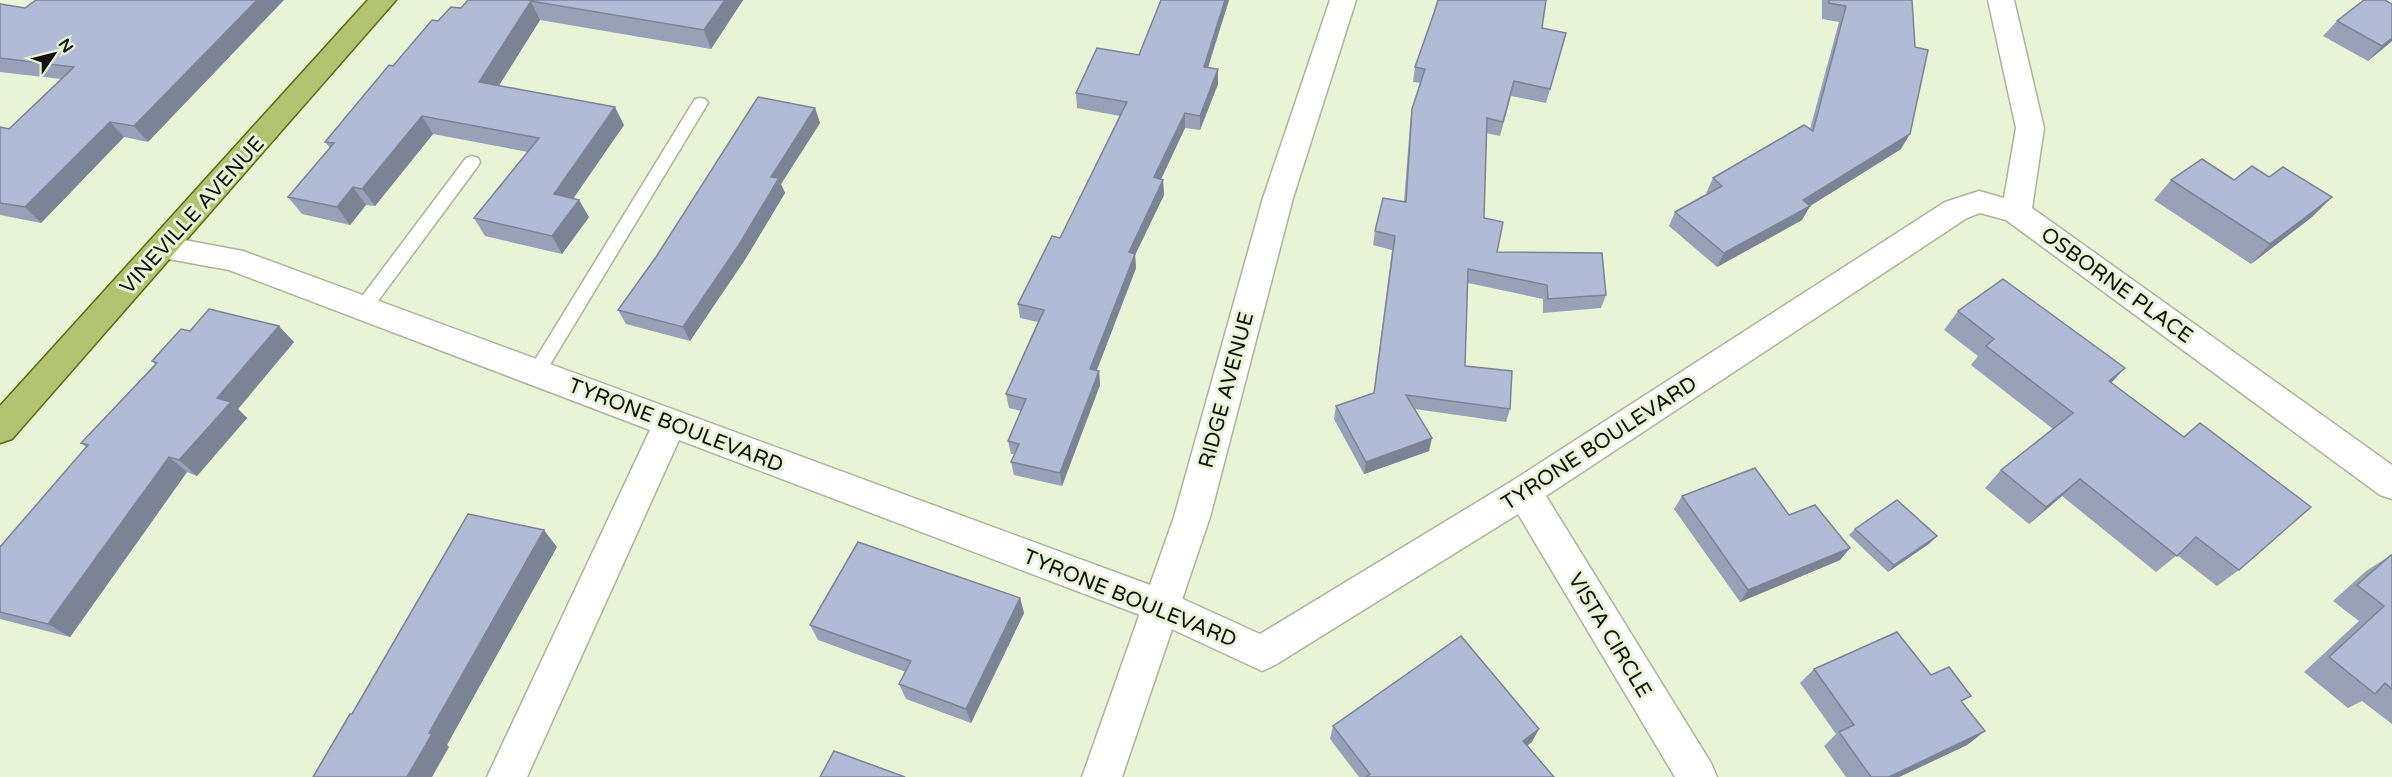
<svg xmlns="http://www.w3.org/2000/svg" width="2392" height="777" font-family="'Varela Round',sans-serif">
  <rect width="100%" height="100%" fill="#e9f3d6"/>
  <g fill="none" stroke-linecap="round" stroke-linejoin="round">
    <defs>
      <path id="lane" d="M700,98L705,99L708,103L542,378L536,380L530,378L527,373L530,368L695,99Z
        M472,156L478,158L480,162L478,166L369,313L363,315L357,313L354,308L357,303L466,158Z"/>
      <path id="street" d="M1988,0H2014L2044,128L2032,208L2392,465V499L2380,495L2006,220L1980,213L1967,218L1546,496L1711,763L1717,777H1675L1518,514L1275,665L1262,671L1148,618L679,440L527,777H487L650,430L229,270L152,256L148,248L152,240L163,236L243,251L1161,589L1260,634L1512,481L1945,202L1979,191L2004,198L2016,128Z"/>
      <path id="secondary" d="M1330,0H1356L1293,198L1210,517L1122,777H1082L1174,517L1263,198Z"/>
      <path id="primary" d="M368,0H396L12,439L0,443V406Z"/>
    </defs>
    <use href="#lane" stroke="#abb398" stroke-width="3"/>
    <use href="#street" stroke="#abb398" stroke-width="3"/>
    <use href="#secondary" stroke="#abb398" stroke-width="3"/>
    <use href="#primary" stroke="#596b10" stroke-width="3"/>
    <use href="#lane" fill="#fff" fill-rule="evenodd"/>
    <use href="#street" fill="#fff" fill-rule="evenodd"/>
    <use href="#secondary" fill="#fff" fill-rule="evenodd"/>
    <use href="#primary" fill="#b3c372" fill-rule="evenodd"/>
  </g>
  <path fill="#98a1b7" d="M36,0L148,142L124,137L41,223L0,215V127L9,129L61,79L0,72V4L25,8Z
    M468,0H743L711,49L540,20L499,85L624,125L573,198L589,217L562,254L485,236L474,218L528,152L433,134L375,206L366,205L350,225L302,214L288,197L330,148L325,142L393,66L438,21L461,8Z
    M1229,0L1208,68L1218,84L1200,130L1185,128L1161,179L1163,180L1164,195L1135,255L1136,268L1096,371H1099L1100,385L1062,486L1014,475L1011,462L1015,454H1011L1008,441L1021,411L1009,408L1006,394L1038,322L1020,318L1018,304L1060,238L1120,116L1077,108L1076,93Z
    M1822,0H1912L1901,149L1810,206L1802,220L1717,267L1669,226L1675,212L1708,194L1706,193L1713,178L1810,129L1839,22L1822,19Z
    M2337,21L2392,41L2368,61L2323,36Z
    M1542,28L1550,89L1546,103L1511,96L1500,136L1486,133L1484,218L1497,252L1606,295L1601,308L1543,313V299L1468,283L1465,366L1510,409L1506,422L1415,409L1429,451L1364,474L1334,419L1336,406L1374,393L1392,250L1373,245L1375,231L1404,202L1410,124L1412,109L1421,83L1413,82L1415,67Z
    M815,108L820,123L781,184L785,193L746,258L690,341L626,324L618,310Z
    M2269,177L2332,197L2312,217L2251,264L2154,200L2171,180H2234Z
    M1958,311L2125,368L2111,383L2239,570L2217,586L2177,555L2156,572L2062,496L2029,524L1985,488L2001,470L2053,429L1971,365L1978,356L1944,330Z
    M190,331L294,342L238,409L247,418L197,476L187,472L70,637L0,619V547L86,447L81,443L155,364L152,361Z
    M1682,496L1789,515L1850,548L1840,560L1740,602L1674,509Z
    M1855,529L1930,543L1888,572L1849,535Z
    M2391,555H2392V724L2362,701L2348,708L2304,672L2359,621L2333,601L2366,571Z
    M1020,598L1024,613L971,723L906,699L899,684L906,672L818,640L810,625Z
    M1814,669L1931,675L1963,703L1985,731L1967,745L1899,777H1846L1824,746L1836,734L1800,683Z
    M1333,726L1532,742L1527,745L1554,777H1359L1330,739Z"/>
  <path fill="#7c8395" d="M257,0H284L148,142L134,126Z
    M725,0H743L711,49L704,30Z
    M1225,0H1229L1203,82L1204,67Z
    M531,1L540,20L490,100L479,82Z
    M2392,38V41L2368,61L2382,46Z
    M1218,69V84L1200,130V116Z
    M615,107L624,125L564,212L554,194Z
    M815,108L820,123L781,184L785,193L746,258L690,341L683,327L771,177Z
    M1185,113V128L1155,192L1154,177Z
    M422,116L433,134L375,206L362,189Z
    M110,122L124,137L41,223L25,207Z
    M1910,134L1901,149L1810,206L1802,220L1717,267L1724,253L1803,200Z
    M1163,180L1164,195L1135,255L1136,268L1092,383L1090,369L1129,252Z
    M353,187L366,205L350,225L337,207Z
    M2332,197L2312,217L2251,264L2270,244Z
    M579,200L589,217L562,254L552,236Z
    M279,326L294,342L238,409L247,418L197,476L179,460L217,398Z
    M2125,368L2108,386L2109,381Z
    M1099,371L1100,385L1062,486L1060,473Z
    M1432,438L1429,451L1364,474L1366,462Z
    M169,457L187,472L70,637L48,624Z
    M2080,479L2062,496L2029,524L2046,507Z
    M544,530L557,547L447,745L449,747L432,777H407L429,733Z
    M1937,536L1930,543L1888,572L1894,565Z
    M1850,548L1840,560L1740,602L1748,590Z
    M1020,598L1024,613L971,723L966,709Z
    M1539,729L1532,742L1516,754L1523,741Z
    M1985,731L1967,745L1899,777H1889Z"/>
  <path fill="#b1bbd5" stroke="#7c8395" stroke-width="1.5" d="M36,0H257L134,126L110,122L25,207L0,203V127L9,129L74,67L0,58V4L25,8Z
    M468,0H725L704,30L531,1L479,82L615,107L554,194L579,200L552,236L474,218L539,138L422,116L362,189L353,187L337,207L288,197L334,143L325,142L389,65L393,66L432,20L438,21L451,7L461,8Z
    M1161,0H1225L1204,67L1218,69L1200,116L1185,113L1154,177L1163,180L1129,252L1135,254L1090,369L1099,371L1060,473L1011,462L1019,444L1008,441L1026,399L1006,394L1044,310L1018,304L1052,236L1060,238L1127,102L1076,93L1097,48L1139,55Z
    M1438,0H1546L1542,28L1566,33L1550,89L1514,81L1503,122L1487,118L1484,218L1503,222L1497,252L1602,253L1606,295L1548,299L1547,285L1468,269L1465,366L1512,371L1510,409L1406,395L1432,438L1366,462L1336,406L1374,393L1395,236L1375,231L1383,198L1406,202L1412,109L1425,69L1415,67L1434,13Z
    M1829,0H1912L1915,47L1928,50L1910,134L1803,200L1810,206L1724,253L1675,212L1722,186L1713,178L1804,125L1813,131L1846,6L1829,3Z
    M2364,0H2385L2392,4V38L2382,46L2337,21Z
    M758,97L815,108L771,177L779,178L740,243L683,327L618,310L656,257Z
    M2202,159L2234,180L2252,166L2269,177L2283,167L2332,197L2270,244L2171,180Z
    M2003,279L2125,368L2109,381L2184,437L2200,423L2311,507L2239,570L2196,537L2177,556L2080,479L2046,507L2001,470L2073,413L1986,346L1994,339L1958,311Z
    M209,309L279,326L217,398L231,402L179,460L169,457L48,624L0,612V547L88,445L81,443L157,363L152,361L181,329L190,331Z
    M1755,468L1789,515L1815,505L1850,548L1748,590L1682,496Z
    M1897,500L1937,536L1894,565L1855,529Z
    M468,514L544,530L429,733L432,734L407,777H313L350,714H352Z
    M858,542L1020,598L966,709L899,684L911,661L810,625Z
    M2391,555H2392V689L2385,683L2375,694L2329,657L2384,606L2357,585Z
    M1897,632L1931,675L1949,667L1971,696L1961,701L1985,731L1889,777H1871L1839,732L1854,725L1814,669Z
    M1461,636L1539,729L1523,741L1554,777H1366L1370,774L1333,726Z
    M834,751L905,777H820Z"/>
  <g text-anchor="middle" stroke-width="6" stroke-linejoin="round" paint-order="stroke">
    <g font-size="21" fill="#101209" stroke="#e9f3d6">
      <text transform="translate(192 215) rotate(-48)" y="7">VINEVILLE AVENUE</text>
      <text transform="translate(2117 285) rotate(36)" y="7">OSBORNE PLACE</text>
      <text transform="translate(1226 390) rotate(-75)" y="7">RIDGE AVENUE</text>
      <text transform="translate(676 425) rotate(21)" y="7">TYRONE BOULEVARD</text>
      <text transform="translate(1599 443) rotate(-33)" y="7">TYRONE BOULEVARD</text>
      <text transform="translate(1130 598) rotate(22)" y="7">TYRONE BOULEVARD</text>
      <text transform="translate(1610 635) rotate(59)" y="7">VISTA CIRCLE</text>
    </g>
  </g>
  <g transform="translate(54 54) rotate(55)" stroke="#e9f3d6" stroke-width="4.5" paint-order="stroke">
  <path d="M0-4.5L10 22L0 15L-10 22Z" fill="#101209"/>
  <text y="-9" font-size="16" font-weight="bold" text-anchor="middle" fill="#101209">N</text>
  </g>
</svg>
